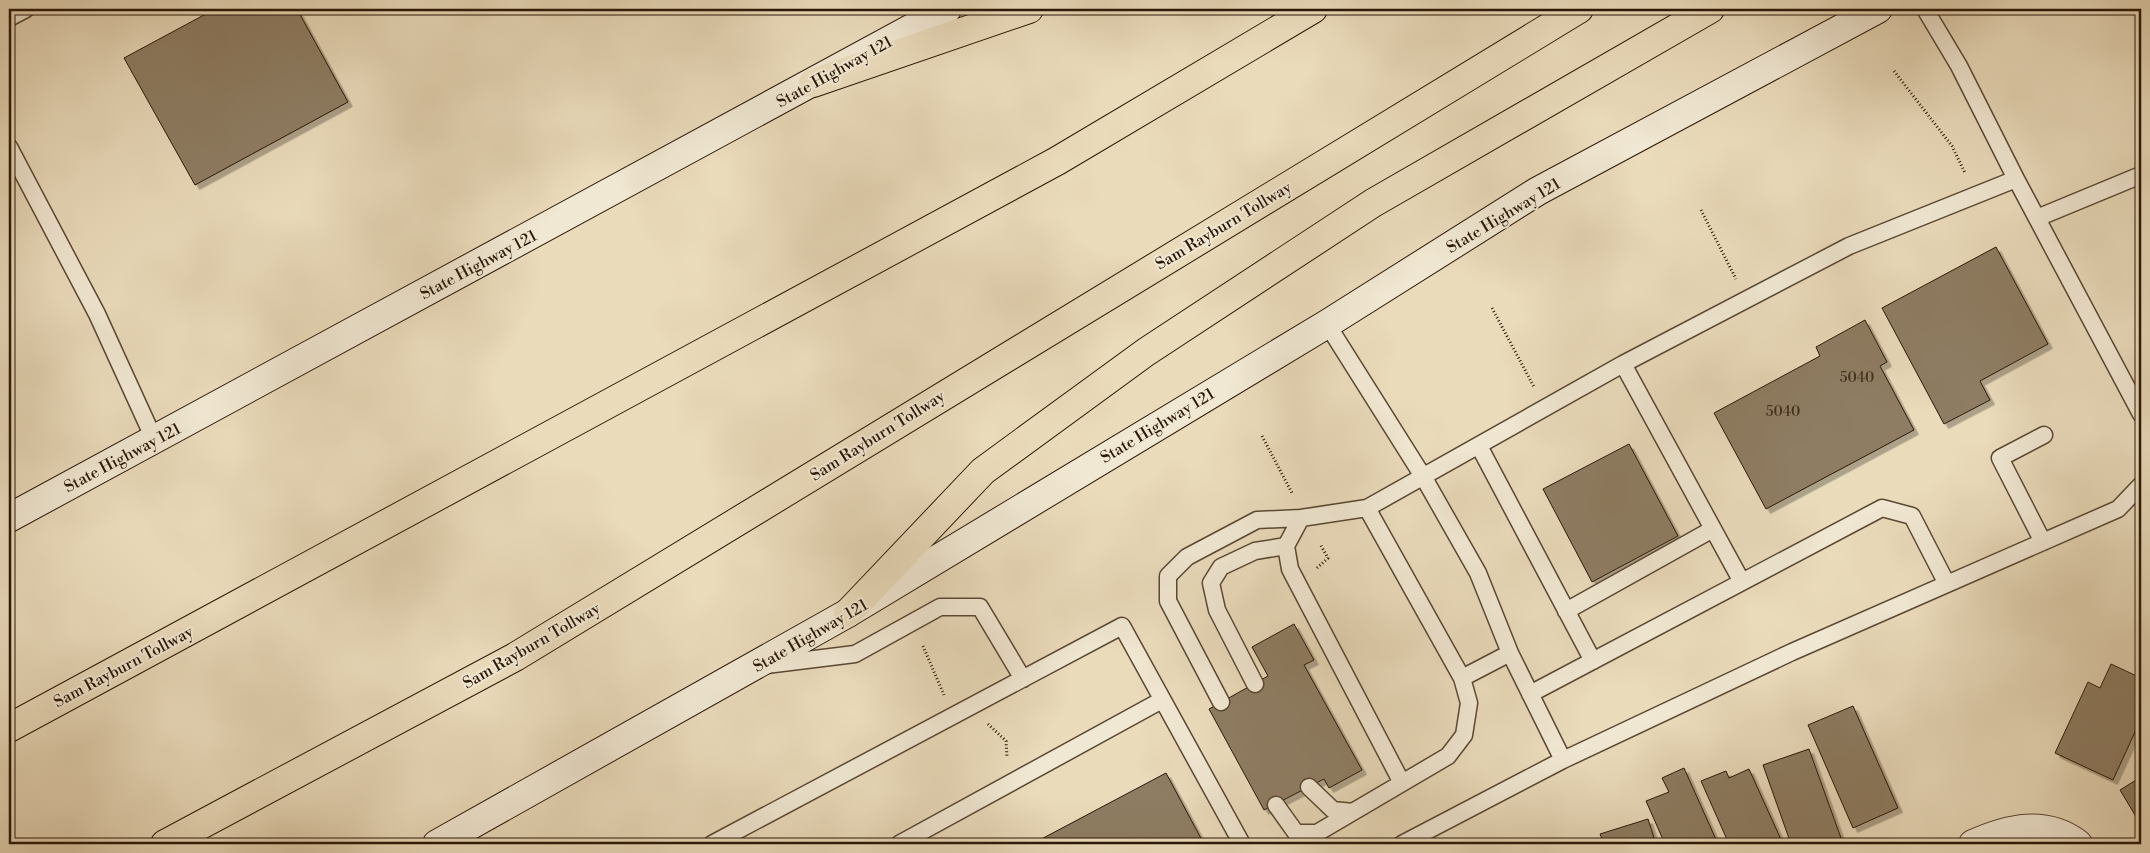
<svg xmlns="http://www.w3.org/2000/svg" width="2150" height="853" font-family="'Libre Bodoni',serif">
  <defs>
    <filter id="shadow"><feDropShadow dx="4.5" dy="4.5" stdDeviation="0" flood-color="#0004"/></filter>
  </defs>
  <rect width="100%" height="100%" fill="#eadbbb"/>
  <filter id="stains"><feTurbulence type="fractalNoise" baseFrequency=".004" numOctaves="4"/><feColorMatrix values="0 0 0 0 .2 0 0 0 0 .09 0 0 0 0 .02 0 0 0 .5 -.17"/></filter>
  <radialGradient id="worn" r=".72"><stop offset=".6" stop-color="#630" stop-opacity="0"/><stop offset="1" stop-color="#630" stop-opacity=".3"/></radialGradient>
  <path fill="#8e7d64" stroke="#2a1706" filter="url(#shadow)" d="M215,9H297L348,102L195,185L124,58Z
    M1996,247L2048,344L1980,381L1990,400L1944,424L1882,308Z
    M1865,320L1887,362L1880,366L1914,430L1766,509L1714,413L1820,356L1816,347Z
    M1629,444L1678,536L1592,582L1543,489Z
    M1294,624L1314,660L1304,665L1362,770L1329,788L1324,779L1264,810L1209,709L1268,676L1252,647Z
    M2111,664L2141,678V719L2113,780L2055,753L2088,682L2100,688Z
    M1853,706L1898,808L1853,828L1808,725Z
    M1809,749L1841,838L1823,844H1791L1763,765Z
    M1684,768L1718,844H1665L1646,801L1669,792L1662,778Z
    M1749,769L1783,844H1729L1701,781L1726,771L1729,778Z
    M1166,773L1204,844H1032Z
    M2141,777V825L2120,790Z
    M1648,819L1656,844H1604L1600,834Z"/>
  <g fill="none" stroke-linecap="round" stroke-linejoin="round">
    <defs>
      <path id="lane" d="M1925,9L1959,66L2016,179L2141,414
        M9,18L26,9
        M9,147L97,314L154,439
        M2037,218L2141,175
        M1327,324L1424,478L1478,573L1510,653L1563,760
        M1623,364L1742,582
        M1479,446L1593,661
        M2043,542L2000,458L2044,435
        M1566,611L1713,529
        M766,665L855,654L940,607H980L1023,679
        M1462,678L1510,653
        M1255,684L1217,610L1211,583L1221,567L1255,551L1286,546
        M1530,694L1882,508L1912,516L1947,584
        M1221,702L1168,601V576L1187,557L1257,520L1301,518
        M1402,783L1290,569L1286,546L1301,518L1367,508L1623,364L1849,246L2016,179
        M1309,787L1333,810L1353,812
        M1276,805L1296,833H1317L1448,756L1464,735L1469,703L1462,678L1367,508
        M712,844L1122,626L1242,844
        M899,844L1162,700
        M1402,844L1563,760L1792,652L2118,509L2141,485"/>
      <path id="street" d="M1973,844C2008,828 2046,819 2078,844"/>
      <path id="secondary" d="M9,518L947,9
        M437,844L848,613L1327,324L1538,191L1878,9"/>
      <path id="highway" d="M813,83L1029,9
        M848,613L983,471L1146,352L1373,203L1710,9
        M9,728L1057,161L1313,9
        M165,844L515,657L1579,9"/>
    </defs>
    <use href="#lane" stroke="#5a4833" stroke-width="19"/>
    <use href="#street" stroke="#5a4833" stroke-width="30"/>
    <use href="#secondary" stroke="#2a1706" stroke-width="30"/>
    <use href="#highway" stroke="#2a1706" stroke-width="30"/>
    <path stroke="#2a1706" stroke-width="3" stroke-dasharray="1 2.5" stroke-linecap="butt" d="M1894,71L1952,146L1965,173
      M1701,210L1736,279
      M1492,308L1534,387
      M1262,436L1292,493
      M1317,568L1328,558L1320,544
      M923,646L944,695
      M988,724L1006,741L1007,757"/>
    <use href="#lane" stroke="#f1e8d3" stroke-width="16"/>
    <use href="#street" stroke="#f1e8d3" stroke-width="28"/>
    <use href="#secondary" stroke="#f1e8d3" stroke-width="28"/>
    <use href="#highway" stroke="#eadbbb" stroke-width="28"/>
  </g>
  <g text-anchor="middle" stroke-width="4" stroke-linejoin="round" paint-order="stroke">
    <g font-size="14" fill="#43301e">
      <text x="1857" y="382">5040</text>
      <text x="1783" y="416">5040</text>
    </g>
    <g font-size="16" fill="#2a1706" stroke="#f1e8d3">
      <text transform="translate(834 71) rotate(-29)" y="6">State Highway 121</text>
      <text transform="translate(1503 215) rotate(-31)" y="6">State Highway 121</text>
      <text transform="translate(1223 225) rotate(-31)" y="6">Sam Rayburn Tollway</text>
      <text transform="translate(478 264) rotate(-28)" y="6">State Highway 121</text>
      <text transform="translate(1157 425) rotate(-31)" y="6">State Highway 121</text>
      <text transform="translate(877 435) rotate(-32)" y="6">Sam Rayburn Tollway</text>
      <text transform="translate(122 457) rotate(-28)" y="6">State Highway 121</text>
      <text transform="translate(810 635) rotate(-30)" y="6">State Highway 121</text>
      <text transform="translate(531 645) rotate(-30)" y="6">Sam Rayburn Tollway</text>
      <text transform="translate(123 666) rotate(-28)" y="6">Sam Rayburn Tollway</text>
    </g>
  </g>
  <rect width="2150" height="853" fill="none" stroke="#eadbbb" stroke-width="30"/>
  <rect x="10" y="10" width="2130" height="833" fill="none" stroke="#2a1706" stroke-width="2.5"/>
  <rect x="15" y="15" width="2120" height="823" fill="none" stroke="#2a1706"/>
  <rect width="100%" height="100%" filter="url(#stains)"/>
  <rect width="100%" height="100%" fill="url(#worn)"/>
</svg>
